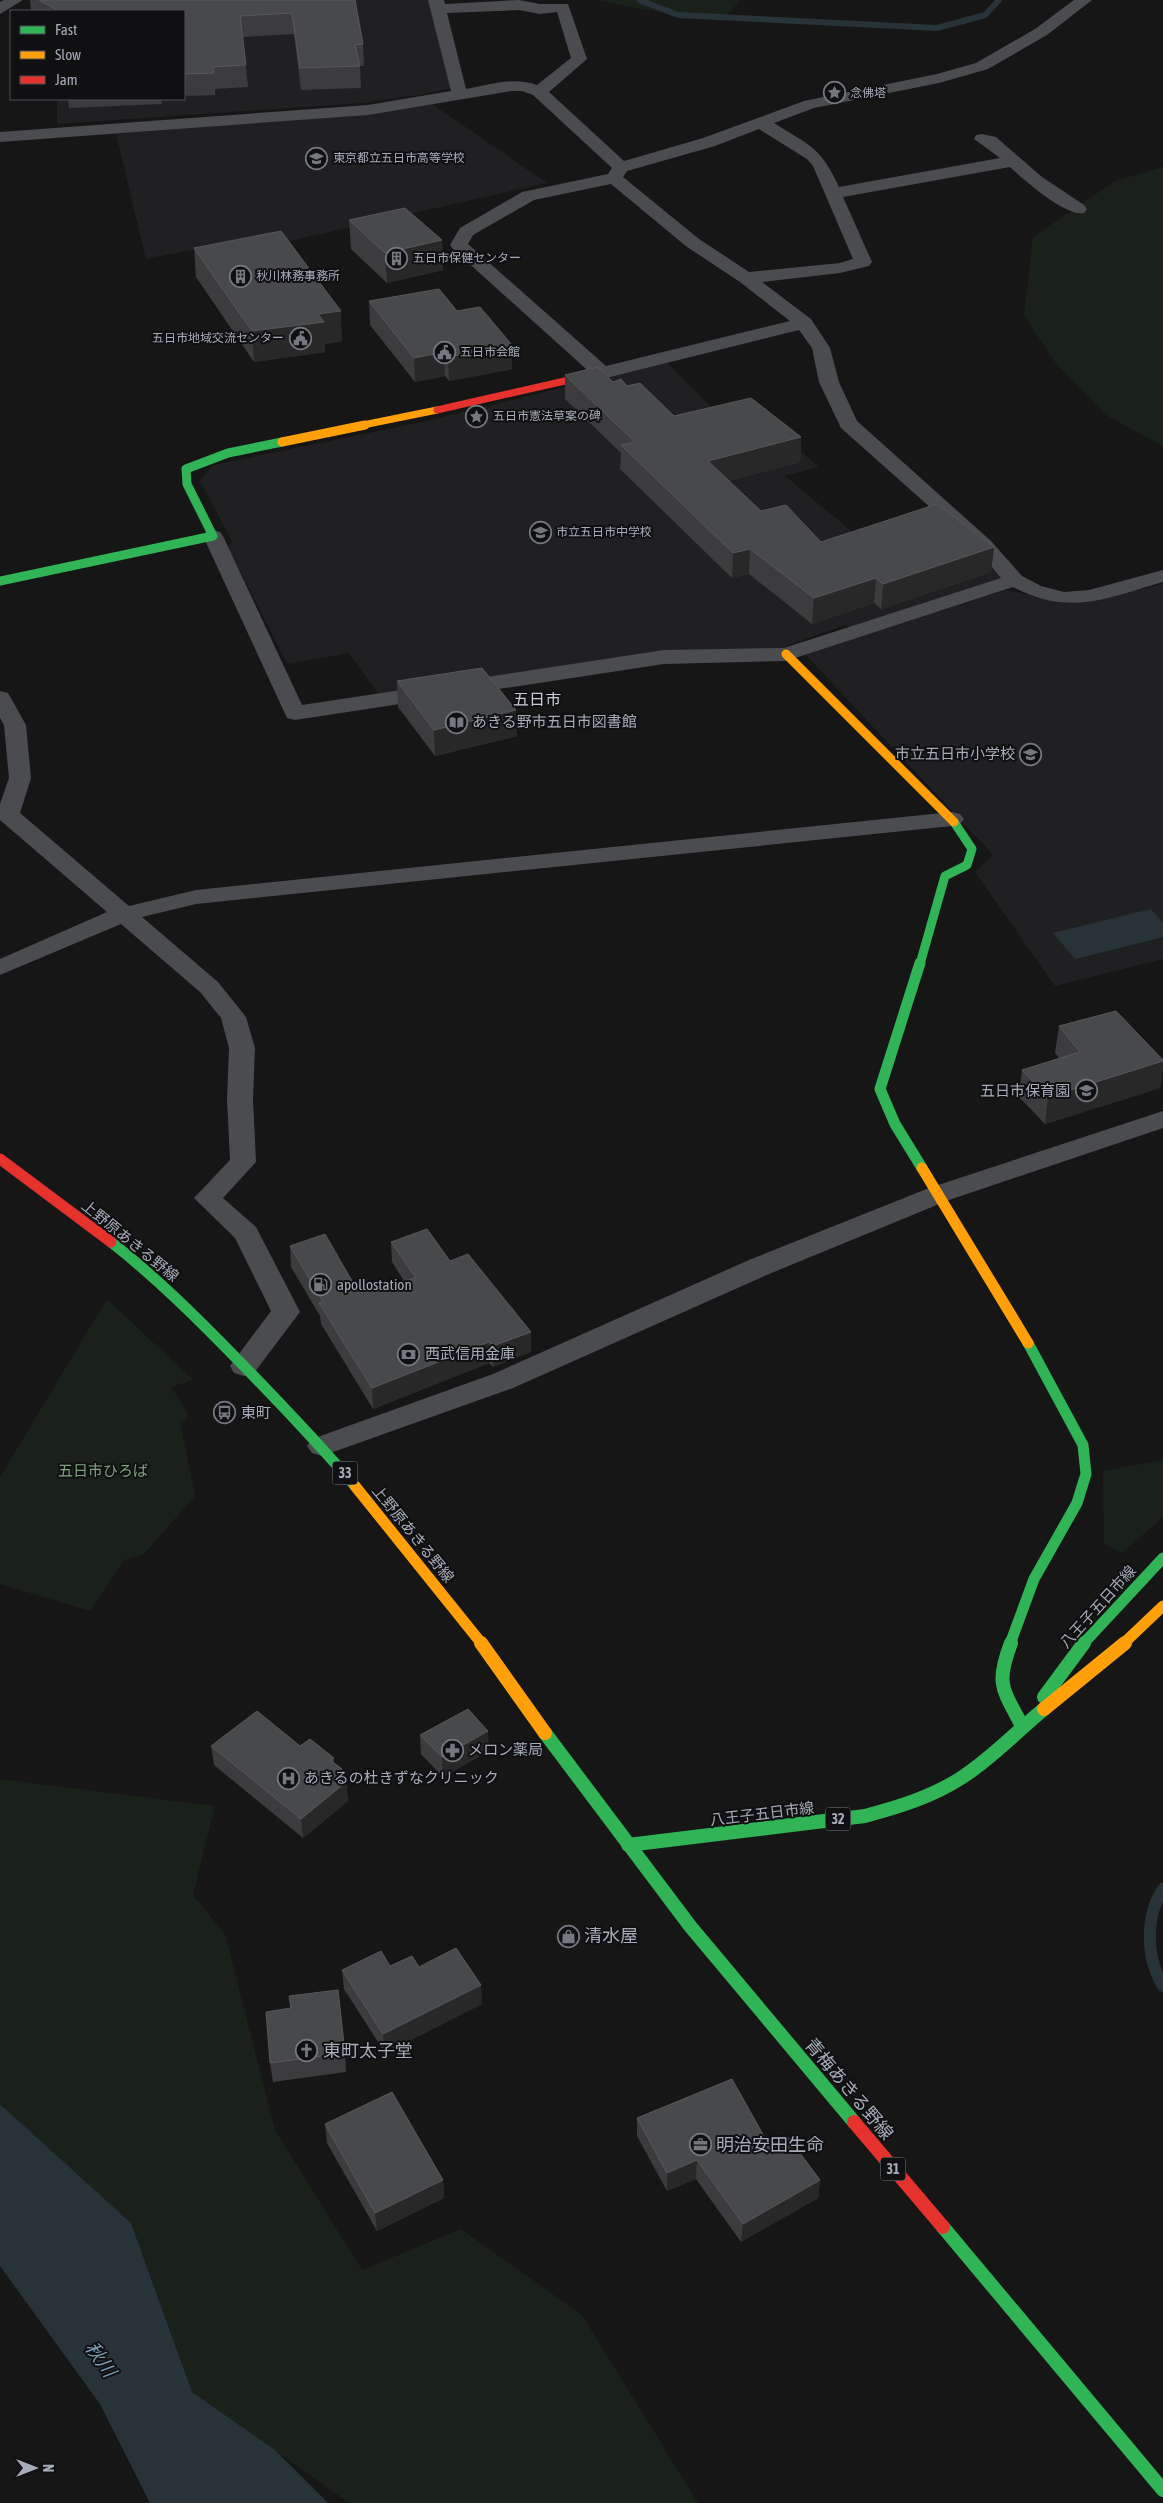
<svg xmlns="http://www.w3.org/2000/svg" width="1163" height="2503" font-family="'Asap Condensed','Noto Sans JP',sans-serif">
  <rect width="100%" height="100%" fill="#161616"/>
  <path fill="#202022" d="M70,0H430L452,88L424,94L363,103L57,124V99H184V11Z
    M432,104L547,183L281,243L265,236L146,259L116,134L370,113Z
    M666,362L727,422L757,414L819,467L785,476L867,544L950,523L1005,577L852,628L845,625L778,649L379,695L349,653L287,664L228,547L232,541L200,481L213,465L427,421Z
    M1163,584V959L1055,986L975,872L993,855L805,654L1006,590L1067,603L1099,599Z"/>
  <path fill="#1a211a" d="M597,0H741L721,21L641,9Z
    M1163,167V446L1106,415L1055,362L1024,316L1033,237L1115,181Z
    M107,1299L193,1380L171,1387L188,1413L187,1419L180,1422L195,1496L144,1554L124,1560L90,1611L0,1584V1477Z
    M1163,1460V1517L1122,1553L1104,1543L1103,1471Z
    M0,1779L215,1806L193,1895L225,1934L275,2130L362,2270L461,2229L582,2315L698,2503H349L192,2392L131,2223L0,2104Z"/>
  <path fill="#283239" d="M1151,909L1163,923V937L1075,959L1053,933Z
    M0,2104L131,2223L192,2392L275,2450L328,2503H150L100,2404L0,2266Z"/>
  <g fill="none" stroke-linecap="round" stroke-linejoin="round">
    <path stroke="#283239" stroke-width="6" d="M639,0L678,15L937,28L985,15L999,0"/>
    <path stroke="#283239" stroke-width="12" d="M1163,1889C1145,1916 1146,1958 1163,1986"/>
    <path fill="#4a4c4f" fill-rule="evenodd" d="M4,0H23L0,14V2Z
      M428,0H444L445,4L519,0L540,4H568L587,59L549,92L624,161L703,138L804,101L937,74L976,63L1035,29L1074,0H1092L1047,35L988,69L939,83L814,108L774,123C809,145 821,147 839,187L1000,158L974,139L976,135L982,134L996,137L1042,177L1084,205L1087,209L1084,213C1066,217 1024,180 1010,167L843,197L872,262L869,266L840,273L762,282L811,319L830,348L839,382L857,421L991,541L1022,576L1041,586L1064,592L1089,590L1163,570V582C1107,598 1069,617 1013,587L786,661L664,664L295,720L287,718L203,536L206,532L213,530L220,532L223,536L302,705L664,650L784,648L1001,578L977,549L841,428L819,382L812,348L799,330L602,379L595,377L453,249L450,245L460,228L522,192L608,174L612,168L533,95L522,91H511L368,115L0,142V132L368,105L451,91ZM519,10L540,14L557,12L571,58L537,85C514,76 489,85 466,89L447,13ZM759,129L807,159L813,166L853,259L840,263L749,272L699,239L623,177L627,171L715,146ZM611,184L687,247L740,282L790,321L606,366L468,244L473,235L534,200Z
      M0,691L8,693L26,725L31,778L20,813L129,906L196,890L952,812L960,814L964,819L960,824L952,826L196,904L142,917L218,982L246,1017L255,1048L253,1099L256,1162L223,1198L256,1227L300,1312L254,1373L244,1376L234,1373L230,1366L271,1311L235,1238L194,1198L230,1160L227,1099L229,1048L221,1018L200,992L121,924L0,975V959L107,912L0,820V804L9,778L4,725L0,718Z
      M1163,1111V1128L949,1200L769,1274L513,1388L322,1456L312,1453L307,1446L312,1439L493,1374L749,1260L929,1188Z"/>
    <path stroke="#30b455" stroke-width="9" d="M0,581L213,536L187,484L186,469L228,453L282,442
      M920,964L945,876L967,865L972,849L954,822"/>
    <path stroke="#30b455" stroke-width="11" d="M920,963L880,1089L895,1124L922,1168
      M111,1242C157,1278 198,1319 239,1361C279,1402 318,1443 355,1486
      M1010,1644L1034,1579L1077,1503L1086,1474L1083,1445L1028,1343
      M1083,1644L1163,1558"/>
    <path stroke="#30b455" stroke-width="14" d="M1011,1643C995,1685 1003,1689 1022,1726
      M1044,1697L1084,1643
      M545,1733L690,1926L854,2122
      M628,1845L865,1816C898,1807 932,1797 961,1778C991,1759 1016,1732 1044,1709
      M943,2227L1163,2490"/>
    <path stroke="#ff9f0a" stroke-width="7" d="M358,426L437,410"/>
    <path stroke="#ff9f0a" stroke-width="9" d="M282,442L365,425
      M786,654L954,822"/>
    <path stroke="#ff9f0a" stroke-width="11" d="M922,1168L1028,1343
      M355,1486L482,1644
      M1123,1644L1163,1606"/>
    <path stroke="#ff9f0a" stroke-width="14" d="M481,1643L545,1733
      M1044,1709L1125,1643"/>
    <path stroke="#e5322d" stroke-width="7" d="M437,410L600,373"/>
    <path stroke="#e5322d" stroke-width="11" d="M0,1159L111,1242"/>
    <path stroke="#e5322d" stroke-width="14" d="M854,2122L943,2227"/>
  </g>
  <path fill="#3c3c3e" d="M30,0H355L363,44L364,66H360L361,88L301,90L294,34L243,37L248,87L215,89V95L187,96L184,94V11H31Z
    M68,99H161L162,104L69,108Z
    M349,220L442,240L443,270L387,283L351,249Z
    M194,248L342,341L325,344V352L254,362L196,277Z
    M369,301L457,311L512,369L449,381L445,376L415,382L370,325Z
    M565,375L613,382L627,386L674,416L801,437L800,462L728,481L761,511L821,542L994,547L991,572L881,609L874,603L812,624L749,574L732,578L620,469L621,453L565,399Z
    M397,681L517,736L435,756L398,707Z
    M1059,1026L1160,1088L1045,1124L1019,1097L1022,1070L1059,1058L1055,1053Z
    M391,1242L450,1261L531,1352L493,1367L489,1363L373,1409L321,1324L320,1316L291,1267L290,1246L359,1293L404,1281L392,1262Z
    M420,1735L489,1751L443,1777L421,1754Z
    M211,1746H300L334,1758V1763L342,1769L343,1779L346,1782L348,1801L303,1838L214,1765Z
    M390,1966L419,1967L482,2004L385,2053L344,1989L342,1970Z
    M291,2008L345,2053L346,2072L273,2082L270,2063Z
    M637,2118L770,2147L820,2180L818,2198L741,2242L696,2179L667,2191L637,2136Z
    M325,2124L443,2180L444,2198L377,2231L327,2143Z"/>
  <path fill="#282829" d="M442,240L443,270L387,283L385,253Z
    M341,311L342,341L325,344V352L254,362L252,331L318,314Z
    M512,345V369L449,381L448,357Z
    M444,352L445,376L415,382L414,358Z
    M801,437L800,462L707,486L708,461Z
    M994,547L991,572L881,609L883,584Z
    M750,549L749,574L732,578L733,553Z
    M876,578L874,603L812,624L814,598Z
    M516,710L517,736L435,756L434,730Z
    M1163,1061V1068L1160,1088L1045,1124L1048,1097Z
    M531,1332V1352L493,1367V1346Z
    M489,1342V1363L373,1409L372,1388Z
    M488,1731L489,1751L443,1777L442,1757Z
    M342,1769L343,1785L346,1782L348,1801L303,1838L301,1819L336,1774Z
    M481,1985L482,2004L385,2053L383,2034Z
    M697,2160L696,2179L667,2191V2173Z
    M443,2180L444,2198L377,2231L375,2213Z
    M820,2180L818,2198L741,2242L743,2224Z"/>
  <path fill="#47494b" stroke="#56585c" d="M39,0H355L363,44L355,45L360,66L300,68L292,13L240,16L246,65L213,67L214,73L185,74L184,73V11H59Z
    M405,208L442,240L385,253L349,220Z
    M281,231L341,311L318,314L324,322L252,331L194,248Z
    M439,289L457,311L480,307L512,345L448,357L444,352L414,358L369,301Z
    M598,367L613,382L621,379L627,386L640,383L674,416L751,398L801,437L708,461L761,511L786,505L821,542L937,504L994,547L883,584L876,578L814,598L750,549L733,553L621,445L635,442L565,375Z
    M482,668L516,710L434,730L397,681Z
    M1116,1011L1163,1060V1061L1048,1097L1022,1070L1080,1052L1059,1026Z
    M427,1229L450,1261L468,1254L531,1332L493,1346L489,1342L372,1388L319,1303L323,1302L290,1246L325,1234L359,1293L416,1278L391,1242Z
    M468,1709L488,1731L442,1757L420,1735Z
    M257,1711L300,1746L310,1739L334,1758L330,1760L342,1769L336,1774L346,1782L301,1819L211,1746Z
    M456,1948L481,1985L383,2034L342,1970L381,1951L390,1966L412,1956L419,1967Z
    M338,1990L345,2053L270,2063L266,2012L291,2008L289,1996Z
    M732,2079L770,2147L788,2137L820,2180L743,2224L697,2160L667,2173L637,2118Z
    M392,2092L443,2180L375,2213L325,2124Z"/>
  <defs>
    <symbol id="sight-ring" viewBox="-11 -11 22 22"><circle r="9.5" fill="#101012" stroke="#74787f" stroke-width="1.5"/><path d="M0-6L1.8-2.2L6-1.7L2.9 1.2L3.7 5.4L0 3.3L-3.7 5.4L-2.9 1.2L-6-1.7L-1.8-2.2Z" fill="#74787f"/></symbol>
    <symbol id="school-ring" viewBox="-11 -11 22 22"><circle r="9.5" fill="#101012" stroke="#74787f" stroke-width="1.5"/><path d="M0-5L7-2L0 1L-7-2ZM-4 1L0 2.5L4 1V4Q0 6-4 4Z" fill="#74787f"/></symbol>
    <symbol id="building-ring" viewBox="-11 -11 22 22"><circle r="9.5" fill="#101012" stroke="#74787f" stroke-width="1.5"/><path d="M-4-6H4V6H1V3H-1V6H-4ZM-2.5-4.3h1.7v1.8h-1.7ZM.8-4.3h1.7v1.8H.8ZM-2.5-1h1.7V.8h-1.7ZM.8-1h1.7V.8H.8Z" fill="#74787f"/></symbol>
    <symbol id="civic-ring" viewBox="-11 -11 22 22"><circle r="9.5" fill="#101012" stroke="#74787f" stroke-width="1.5"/><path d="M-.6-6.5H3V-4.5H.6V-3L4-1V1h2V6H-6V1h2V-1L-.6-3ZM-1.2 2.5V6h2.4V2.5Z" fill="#74787f"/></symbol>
    <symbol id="library-ring" viewBox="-11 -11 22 22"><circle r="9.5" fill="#101012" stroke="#74787f" stroke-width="1.5"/><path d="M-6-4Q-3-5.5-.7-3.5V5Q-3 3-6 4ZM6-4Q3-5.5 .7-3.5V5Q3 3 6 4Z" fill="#74787f"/></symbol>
    <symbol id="fuel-ring" viewBox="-11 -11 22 22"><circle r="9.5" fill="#101012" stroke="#74787f" stroke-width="1.5"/><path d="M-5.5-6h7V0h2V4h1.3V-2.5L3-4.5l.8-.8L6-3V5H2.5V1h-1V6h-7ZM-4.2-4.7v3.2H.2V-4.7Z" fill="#74787f"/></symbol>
    <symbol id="bank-ring" viewBox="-11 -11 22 22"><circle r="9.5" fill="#101012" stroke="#74787f" stroke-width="1.5"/><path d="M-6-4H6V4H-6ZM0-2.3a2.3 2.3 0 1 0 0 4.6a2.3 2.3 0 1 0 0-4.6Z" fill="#74787f"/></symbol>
    <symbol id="bus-ring" viewBox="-11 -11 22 22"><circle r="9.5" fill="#101012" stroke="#74787f" stroke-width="1.5"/><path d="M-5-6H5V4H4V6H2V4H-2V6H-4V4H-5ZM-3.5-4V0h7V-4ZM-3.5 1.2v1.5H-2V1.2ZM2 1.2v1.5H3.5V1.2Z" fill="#74787f"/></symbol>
    <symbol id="pharmacy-ring" viewBox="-11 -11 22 22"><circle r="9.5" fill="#101012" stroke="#74787f" stroke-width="1.5"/><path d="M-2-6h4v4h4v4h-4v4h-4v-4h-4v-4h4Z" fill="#74787f"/></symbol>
    <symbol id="hospital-ring" viewBox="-11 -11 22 22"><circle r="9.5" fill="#101012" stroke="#74787f" stroke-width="1.5"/><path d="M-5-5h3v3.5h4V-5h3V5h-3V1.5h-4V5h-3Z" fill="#74787f"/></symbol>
    <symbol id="shop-ring" viewBox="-11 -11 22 22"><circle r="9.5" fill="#101012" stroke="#74787f" stroke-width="1.5"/><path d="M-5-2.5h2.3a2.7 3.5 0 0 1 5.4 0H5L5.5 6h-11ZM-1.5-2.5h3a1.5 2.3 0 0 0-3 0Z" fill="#74787f"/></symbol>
    <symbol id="church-ring" viewBox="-11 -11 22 22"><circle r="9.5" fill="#101012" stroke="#74787f" stroke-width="1.5"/><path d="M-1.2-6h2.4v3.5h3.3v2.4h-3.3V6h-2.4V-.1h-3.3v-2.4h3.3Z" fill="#74787f"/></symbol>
    <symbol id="office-ring" viewBox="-11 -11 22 22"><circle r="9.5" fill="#101012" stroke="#74787f" stroke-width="1.5"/><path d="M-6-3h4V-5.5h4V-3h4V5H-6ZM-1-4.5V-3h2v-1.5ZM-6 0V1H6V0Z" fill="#74787f"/></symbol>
  </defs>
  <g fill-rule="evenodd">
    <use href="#sight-ring" x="822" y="80" width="25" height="25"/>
    <use href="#school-ring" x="304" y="146" width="25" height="25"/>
    <use href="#building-ring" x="384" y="246" width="25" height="25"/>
    <use href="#building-ring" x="228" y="264" width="25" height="25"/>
    <use href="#civic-ring" x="288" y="326" width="25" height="25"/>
    <use href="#civic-ring" x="432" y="340" width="25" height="25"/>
    <use href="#sight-ring" x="464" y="404" width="25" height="25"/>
    <use href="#school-ring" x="528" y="520" width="25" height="25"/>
    <use href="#library-ring" x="444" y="710" width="25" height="25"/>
    <use href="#school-ring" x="1018" y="742" width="25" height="25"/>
    <use href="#school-ring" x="1074" y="1078" width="25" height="25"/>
    <use href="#fuel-ring" x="308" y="1272" width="25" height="25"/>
    <use href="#bank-ring" x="396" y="1342" width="25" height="25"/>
    <use href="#bus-ring" x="212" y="1400" width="25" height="25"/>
    <use href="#pharmacy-ring" x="440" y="1738" width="25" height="25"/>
    <use href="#hospital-ring" x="276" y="1766" width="25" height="25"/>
    <use href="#shop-ring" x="556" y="1924" width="25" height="25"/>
    <use href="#church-ring" x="294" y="2038" width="25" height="25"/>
    <use href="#office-ring" x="688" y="2132" width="25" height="25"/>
  </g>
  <g text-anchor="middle" stroke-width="4" stroke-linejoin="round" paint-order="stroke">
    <g font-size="12" fill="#a6adb8" stroke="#101012" text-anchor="start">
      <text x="850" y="97">念佛塔</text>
      <text x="333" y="162">東京都立五日市高等学校</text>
      <text x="413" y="262">五日市保健センター</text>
      <text x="256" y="280">秋川林務事務所</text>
      <text x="284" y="342" text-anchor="end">五日市地域交流センター</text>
      <text x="460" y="356">五日市会館</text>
      <text x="493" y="420">五日市憲法草案の碑</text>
      <text x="556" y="536">市立五日市中学校</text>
    </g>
    <g fill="#101012" stroke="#797e86" stroke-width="1">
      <rect x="332.5" y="1461.5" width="25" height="23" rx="4"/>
      <rect x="825.5" y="1807.5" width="25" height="23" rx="4"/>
      <rect x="880.5" y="2157.5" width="25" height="23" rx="4"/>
    </g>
    <g font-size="14" font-weight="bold" fill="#a6adb8">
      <text x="345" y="1478">33</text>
      <text x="838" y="1824">32</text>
      <text x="893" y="2174">31</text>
    </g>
    <g font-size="15" fill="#a6adb8" stroke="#101012" text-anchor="start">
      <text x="472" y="727">あきる野市五日市図書館</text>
      <text x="1015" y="759" text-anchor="end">市立五日市小学校</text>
      <text x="1070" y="1096" text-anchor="end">五日市保育園</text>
      <text x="337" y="1290">apollostation</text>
      <text x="425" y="1359">西武信用金庫</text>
      <text x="241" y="1418">東町</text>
      <text x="468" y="1755">メロン薬局</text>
      <text x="304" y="1783">あきるの杜きずなクリニック</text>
    </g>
    <g font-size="15" fill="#a6adb8" stroke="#101012">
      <text transform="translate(130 1241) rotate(39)" y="5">上野原あきる野線</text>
      <text transform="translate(413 1534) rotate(51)" y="5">上野原あきる野線</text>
      <text transform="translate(1098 1607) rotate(-48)" y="5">八王子五日市線</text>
      <text transform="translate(762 1814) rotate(-7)" y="5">八王子五日市線</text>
    </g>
    <g font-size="15" fill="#7ca57b" stroke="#101012">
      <text x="103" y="1476">五日市ひろば</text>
    </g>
    <g font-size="16" fill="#c7ccd4" stroke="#101012">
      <text x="537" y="705">五日市</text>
    </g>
    <g font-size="18" fill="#a6adb8" stroke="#101012" text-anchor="start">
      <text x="584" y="1942">清水屋</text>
      <text x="323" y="2057">東町太子堂</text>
      <text x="716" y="2151">明治安田生命</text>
    </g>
    <g font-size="18" fill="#a6adb8" stroke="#101012">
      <text transform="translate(849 2089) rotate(50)" y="6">青梅あきる野線</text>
    </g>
    <g font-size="19" font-style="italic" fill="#7a9eb6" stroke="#101012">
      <text transform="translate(101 2359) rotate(55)" y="7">秋川</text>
    </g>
  </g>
  <rect x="10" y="10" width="175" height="90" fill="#101012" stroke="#4c4f54"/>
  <rect x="20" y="26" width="25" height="8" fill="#30b455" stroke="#4c4f54"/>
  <text x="55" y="35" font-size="15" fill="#a6adb8">Fast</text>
  <rect x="20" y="51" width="25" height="8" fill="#ff9f0a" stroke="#4c4f54"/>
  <text x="55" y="60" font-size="15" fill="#a6adb8">Slow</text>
  <rect x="20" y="76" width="25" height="8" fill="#e5322d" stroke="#4c4f54"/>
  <text x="55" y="85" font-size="15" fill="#a6adb8">Jam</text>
  <g transform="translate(35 2468) rotate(90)" stroke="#101012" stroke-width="4" paint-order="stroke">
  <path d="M0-4L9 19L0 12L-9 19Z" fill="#a6adb8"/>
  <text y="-8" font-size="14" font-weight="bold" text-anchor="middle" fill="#a6adb8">N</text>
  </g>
</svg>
